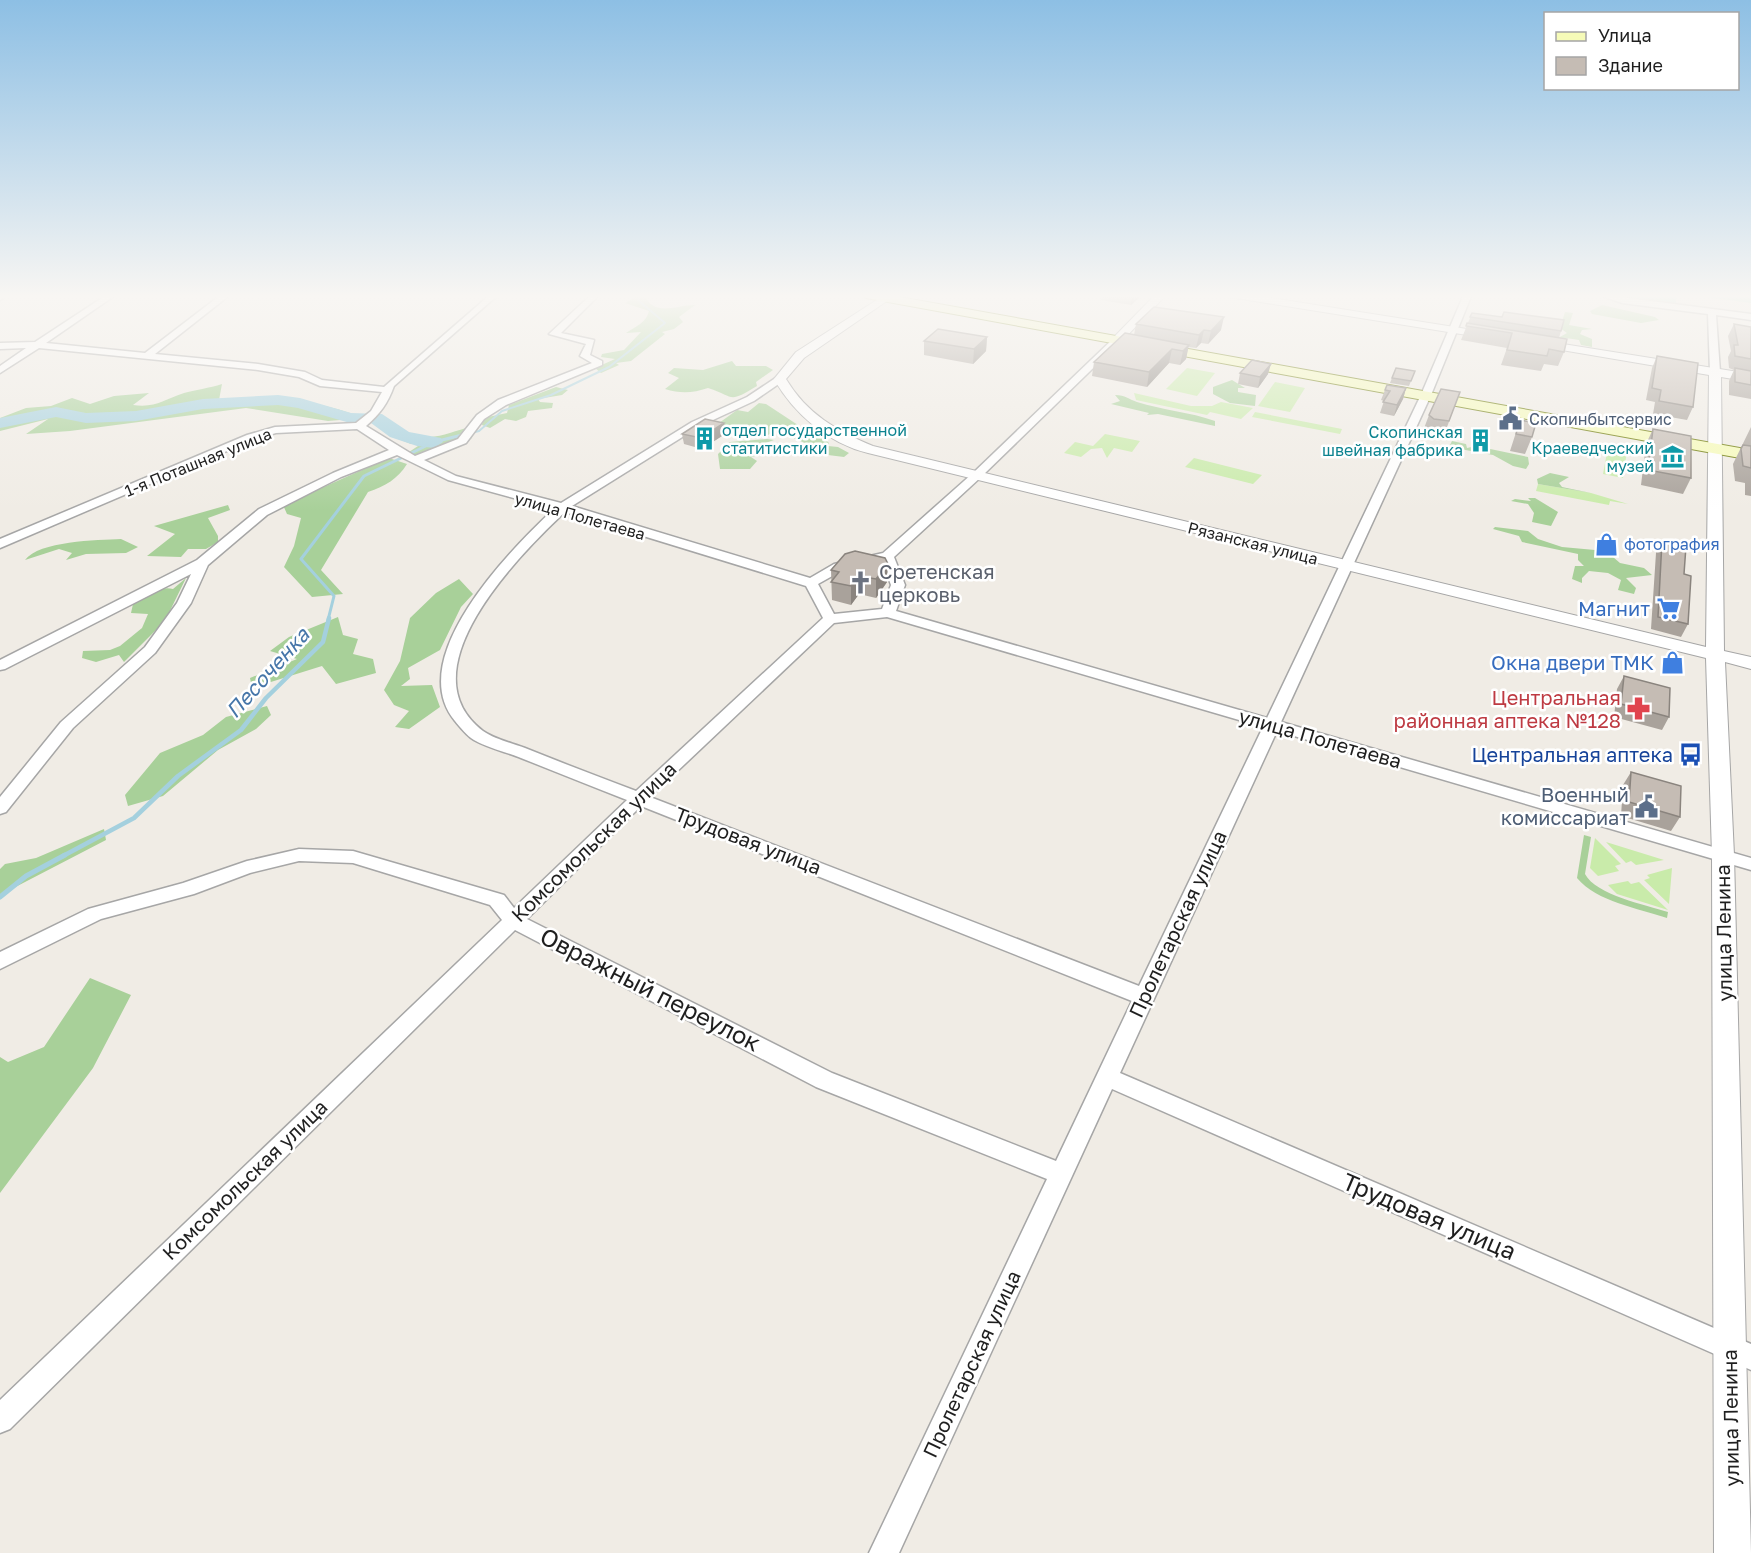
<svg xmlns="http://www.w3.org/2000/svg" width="1751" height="1553" font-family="'Golos Text',sans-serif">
  <rect width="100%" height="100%" fill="#f0ece5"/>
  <path fill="#c9ebaa" d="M1187,368L1215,373L1197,396L1166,389Z
    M1275,382L1305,388L1290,412L1258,406Z
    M1134,393L1191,406H1212L1221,402L1253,408L1241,419L1210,412L1207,415L1136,400Z
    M1255,412L1342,429L1340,434L1252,417Z
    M1105,434L1140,441L1132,452L1114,448L1107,458L1102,448L1091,449L1081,457L1064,453L1075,442L1093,446Z
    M1608,447L1627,451L1623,478L1603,474Z
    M1194,458L1262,475L1253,484L1185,467Z
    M1538,484L1591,493L1628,504L1610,501L1609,505L1536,491Z
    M1595,838L1621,864L1615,866L1619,871L1598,876L1590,868Z
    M1606,842L1664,860L1636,865L1631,861L1626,863Z
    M1672,868L1669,904L1644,880L1650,878L1647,875Z
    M1628,881L1631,884L1639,882L1668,910L1617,894L1608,885Z"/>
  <path fill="#a8d099" d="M630,294H644C654,318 675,305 695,305L679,317L683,322L674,329L662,332L665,334L631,361L616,363L619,365L601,373L595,368L615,359L601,357L602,354L624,350L641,332L626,333C635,327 647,322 649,311L625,303L634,298Z
    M1602,305L1655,317L1659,320L1641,323L1592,314L1590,311Z
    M1565,312L1573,313L1569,325L1592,329L1582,330L1580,334L1592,339V347L1581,345L1579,340L1566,338L1565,343L1558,338L1567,333L1560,328Z
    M732,361L736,366H766L773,370L756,382L757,386C727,404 736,397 708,388C693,393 681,394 665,389L679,378L668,373L674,368L703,370Z
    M1232,380L1245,388H1238V392L1256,395L1255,406L1230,403L1213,394V387Z
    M222,384L219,400C264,399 307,398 350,413L340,420L328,421L246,408L70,431L26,434L48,419L0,431V418L26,408L51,406L72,398L90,404L114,396L149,393L133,405C156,408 163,400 184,393C194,390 210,388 222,384Z
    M556,387L568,390L562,395L538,399L540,402L553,403L552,408L528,411L526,417L516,421L505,419L490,428L482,425L483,418L507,413L509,405Z
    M1115,395C1126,395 1128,399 1137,402C1162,410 1190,412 1215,421V426L1158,414L1147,415L1149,413L1111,404L1120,401Z
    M759,403L766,404L804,429L818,433L829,443L828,446L838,447L849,453L844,457L812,453L814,447L789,436L793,431L783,427L768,435L757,433L755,429C740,432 732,429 719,423L737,410L748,412Z
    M466,428L472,438L463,442L443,444L417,455L409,452L421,444H411L391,436L400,432C424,443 443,435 466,428Z
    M767,439L774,440L754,447L762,450L760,455L751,457L757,461L750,469H720L718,454L730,442Z
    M1452,441L1466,444L1467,448L1476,446L1528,457L1529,464L1526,469L1513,466L1493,455L1449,447Z
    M389,458L407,464C398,479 385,486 368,492L321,570L343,594L312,597L284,567L294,546L301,518L287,514L283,505Z
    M1550,473L1569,477L1559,483L1562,487L1591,493L1538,484L1537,479Z
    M1528,498H1535L1558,512L1551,526L1532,522L1534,513L1528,504L1511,501L1515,499L1531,501Z
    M228,505L230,510L208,518L218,536V542L206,549H188L181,557L147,556L175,534L154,526Z
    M1495,527L1528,531L1538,539L1562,547L1606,551L1620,563L1644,568L1652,575L1626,578L1636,588L1634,594L1618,590L1621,580L1608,573L1589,571L1582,578V583L1572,579L1575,566H1584L1578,560V554L1522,542L1519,536L1493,529Z
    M121,539L138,547L126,553L86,554L66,560L72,553L59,549L25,560C39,541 97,540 121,539Z
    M186,578L165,621L124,662L119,655L96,662L82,658L83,651L110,650L120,646L142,628L148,614L131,613L133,604C144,597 159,585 173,589Z
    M459,579L473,594L461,607L440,650L408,668L410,679L401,686L432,685L440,707L409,729L395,727L409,711L394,705L384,690L400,661L410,618L436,593Z
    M338,617L343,635L358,639L353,654L373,659L376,673L336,684L322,666L252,688L250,678L297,659L270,651L289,637Z
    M267,706L271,715L256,729L218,750L163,796L128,806L125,795L160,753L203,735L226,717Z
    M104,829L106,840L0,895V869L5,864L36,858Z
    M1584,835L1591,837L1585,874C1596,895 1646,905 1668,912L1667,918C1638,908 1597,902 1577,878Z
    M90,978L131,995L93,1068L0,1193V1057L8,1062L44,1047Z"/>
  <path fill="#81e1bd" d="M1609,294H1676V305L1616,296Z
    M1681,294H1751V303Z"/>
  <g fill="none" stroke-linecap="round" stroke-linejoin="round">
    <path stroke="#a4d0de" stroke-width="2" d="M456,437L479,431L502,411L551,395L609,367L665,323L638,300L640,294"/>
    <path stroke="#a4d0de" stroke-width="3" d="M328,620L334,596L301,559L364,476L434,442L462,435"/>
    <path stroke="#a4d0de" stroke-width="4.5" d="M63,856L134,818L178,776L241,730L266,698L323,642L329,618"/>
    <path stroke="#a4d0de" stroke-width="5" d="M0,897L26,876L65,855"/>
    <path fill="#a4d0de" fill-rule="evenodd" d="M278,395L300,398L351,413L382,414L409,432L441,438L443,442L434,448L417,446L390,437L371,423H350L298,408L278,405L203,409L136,421L86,423L56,417L0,428V418L56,407L86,413L136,411L203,399Z"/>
    <defs>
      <path id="minor" d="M0,294H10L0,300Z
        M108,294H117L46,343L145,353L222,294H231L155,354L258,364L305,372L322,380L384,387L491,294H499L394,386C388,403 380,414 366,426L415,456L458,439L477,415L498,400L592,363L580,356L586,344L549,334L592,294H600L561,333L594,340L590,355L602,361V365L506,405L484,419L466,443L424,460L456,476L561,503L692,422L747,397L777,377H783V381L754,401L700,426L572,506L810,578L834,564L883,553L973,473L1115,337H1121V341L981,477L894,557L905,585L896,611L1267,718L1421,395L1464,294H1472L1431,395L1281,722L1751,858V870L1277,731L1120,1073L1751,1344V1370L1112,1089L899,1553H869L1047,1179L816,1087L515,930L10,1429L0,1433V1400L502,920L490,905L353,863L299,861L250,873L194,894L101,919L0,969V952L88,909L183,883L247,861L299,849L353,851L504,895L514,908L627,800C591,786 556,772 521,758C506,752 488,748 474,740C467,736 460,727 455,721C403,658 510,550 554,509L448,480L397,455L341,477L267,515L208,565L191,603L155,653L73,728L6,812L0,814V797L61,722L145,647L177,603L191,574L5,669L0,670V660L197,560L259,509L333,473L389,450L357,429L276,433L255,439L0,548V539L247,435L275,427L356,423L371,411L382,392L320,386L299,377L258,370L39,348L0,373V366L26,348L0,349V343L35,342ZM565,512L806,586L823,618L636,791C599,777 562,763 525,748C512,743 494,739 483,731C404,671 518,556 565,512ZM882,561L891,585L882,609L834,614L818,584L843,570ZM887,617L1263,727L1139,986L650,797L834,623ZM641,806L1132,1001L1056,1161L832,1073L527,919Z
        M1597,294L1751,314V320L1716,315L1720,372L1715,375L1710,372L1708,314L1622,303Z"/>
      <path id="tertiary" d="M886,294H897L804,358L786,379C807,414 837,431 873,446L1706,647L1709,375L1538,346L1532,343L1538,340L1751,374V382L1721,377L1724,651L1751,657V669L1725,662L1734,855L1751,1553H1714L1712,855L1706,658L868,453C828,443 794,414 774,379L796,352Z
        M1156,294H1167L1122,341H1114V337Z
        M1224,294H1246L1492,333L1498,336L1492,339L1229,297Z"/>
      <path id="secondary" d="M860,294H883L1751,450V460L866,298Z"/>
    </defs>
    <use href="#minor" stroke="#a6a6a6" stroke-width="3"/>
    <use href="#tertiary" stroke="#a6a6a6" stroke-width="2"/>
    <use href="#secondary" stroke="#6b7902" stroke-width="2"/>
    <use href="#minor" fill="#fff" fill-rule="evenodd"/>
    <use href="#tertiary" fill="#fff" fill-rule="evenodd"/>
    <use href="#secondary" fill="#f6fbb8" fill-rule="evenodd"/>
  </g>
  <path fill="#a9a29b" d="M1102,294H1143L1131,305L1101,300Z
    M1472,313L1561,331L1559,338L1564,352L1558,366L1544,364L1541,371L1501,365L1507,348L1461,340Z
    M1136,324L1221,330L1208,344L1201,343L1196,348L1188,347L1186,359L1180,365L1169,363L1147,387L1092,376L1094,362L1134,335Z
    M1734,324L1751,327V399L1729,395V381L1734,370L1729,368L1728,357L1731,351L1728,336Z
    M987,337L986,351L973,364L924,355V341Z
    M1657,356L1693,407L1687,420L1653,414L1655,402L1646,400L1652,368Z
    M1415,371L1409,386L1390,383L1392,378Z
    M1240,373L1268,374L1258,388L1238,384Z
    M1406,388L1403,399L1394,416L1380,413L1384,401L1381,400L1385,390Z
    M1454,408L1443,438L1429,435L1423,431L1429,415Z
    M1520,420L1532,437L1525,454L1510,451Z
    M724,423L725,434L702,449L684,444L682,434Z
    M1751,427V496L1745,495V483L1735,481L1733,464Z
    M1653,429L1691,478L1683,494L1641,485L1646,444Z
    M1662,541L1684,574L1688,624L1681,637L1651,629L1656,553Z
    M845,554L887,582L876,598L859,594L851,605L832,600L831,570Z
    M1624,676L1669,717L1662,730L1614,717L1617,689Z
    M1631,772L1680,817L1671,831L1621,816L1623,785Z"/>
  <path fill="#8a847e" d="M1132,294H1143L1131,305Z
    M1224,317L1221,330L1208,344L1211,331Z
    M1204,330L1201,343L1196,348L1199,335Z
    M987,337L986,351L973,364L974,349Z
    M1189,345L1186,359L1180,365L1183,351Z
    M1172,349L1169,363L1147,387L1149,372Z
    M1271,364L1268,374L1258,388L1260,377Z
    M1406,388L1403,399L1394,416L1397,405Z
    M724,423L725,434L702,449L701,438Z
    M888,564L887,582L876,598V579Z
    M859,576V594L851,605V586Z"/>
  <path fill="#c5bcb4" stroke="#8a847e" stroke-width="1.5" d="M1154,307L1224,317L1211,331L1204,330L1199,335L1136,324Z
    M1504,312L1564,320L1561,331L1470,317L1472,313L1502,317Z
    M1467,323L1567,339L1564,352L1549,349L1547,356L1507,350L1512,333L1466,326Z
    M1734,324L1751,327V359L1735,356L1734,345H1738Z
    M938,329L987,337L974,349L924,341Z
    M1125,333L1189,345L1183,351L1172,349L1149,372L1094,362Z
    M1657,356L1698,363L1693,407L1659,401L1661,390L1652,388Z
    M1252,360L1271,364L1260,377L1240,373Z
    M1396,368L1415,371L1411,381L1392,378Z
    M1735,368L1751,371V385L1735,382Z
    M1387,385L1406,388L1397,405L1383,402L1390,391L1385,390Z
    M1441,389L1460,392L1449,421L1434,419L1429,415Z
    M705,419L724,423L701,438L682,434Z
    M1520,420L1536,423L1532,437L1516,434Z
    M1653,429L1691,436V478L1648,470Z
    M1743,445L1751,446V468L1743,466L1741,449Z
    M1662,541L1686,546L1684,574L1691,576L1688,624L1658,617Z
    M855,551L885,558L888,564L876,579L859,576L851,586L831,582L839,572L831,570L845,554Z
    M1624,676L1670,688L1669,717L1621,704Z
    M1631,772L1681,786L1680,817L1629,802Z"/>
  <linearGradient id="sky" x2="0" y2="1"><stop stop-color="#8dbfe4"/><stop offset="0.58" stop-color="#f8f6f3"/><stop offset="1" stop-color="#f8f6f3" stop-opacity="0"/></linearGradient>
  <rect width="1751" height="511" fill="url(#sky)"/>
  <defs>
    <symbol id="civic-bare" viewBox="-9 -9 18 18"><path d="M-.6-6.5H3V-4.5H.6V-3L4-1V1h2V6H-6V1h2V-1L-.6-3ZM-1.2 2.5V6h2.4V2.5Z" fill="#5c6f8a" stroke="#fff" stroke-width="2.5" paint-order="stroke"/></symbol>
    <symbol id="building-bare" viewBox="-9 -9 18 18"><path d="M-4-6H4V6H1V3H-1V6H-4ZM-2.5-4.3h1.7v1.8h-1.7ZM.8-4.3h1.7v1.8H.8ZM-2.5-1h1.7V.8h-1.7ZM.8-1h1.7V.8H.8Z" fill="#0f9aa8" stroke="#fff" stroke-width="2.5" paint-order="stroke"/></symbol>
    <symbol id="museum-bare" viewBox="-9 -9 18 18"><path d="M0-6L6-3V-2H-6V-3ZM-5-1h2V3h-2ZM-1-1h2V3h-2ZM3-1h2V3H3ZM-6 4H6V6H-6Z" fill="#0f9aa8" stroke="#fff" stroke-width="2.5" paint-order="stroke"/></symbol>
    <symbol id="shop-bare" viewBox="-9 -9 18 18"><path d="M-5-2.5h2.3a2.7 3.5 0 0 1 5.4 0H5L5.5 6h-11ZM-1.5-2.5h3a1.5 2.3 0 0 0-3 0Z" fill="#3f7fe0" stroke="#fff" stroke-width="2.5" paint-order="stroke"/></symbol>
    <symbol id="church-bare" viewBox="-9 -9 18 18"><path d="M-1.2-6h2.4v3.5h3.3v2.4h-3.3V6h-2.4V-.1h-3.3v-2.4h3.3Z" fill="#6b7280" stroke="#fff" stroke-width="2.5" paint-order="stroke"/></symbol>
    <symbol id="supermarket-bare" viewBox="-9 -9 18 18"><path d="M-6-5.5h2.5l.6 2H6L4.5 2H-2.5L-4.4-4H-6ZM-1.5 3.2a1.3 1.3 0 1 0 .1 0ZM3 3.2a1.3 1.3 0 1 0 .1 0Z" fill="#3f7fe0" stroke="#fff" stroke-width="2.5" paint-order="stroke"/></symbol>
    <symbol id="pharmacy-bare" viewBox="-9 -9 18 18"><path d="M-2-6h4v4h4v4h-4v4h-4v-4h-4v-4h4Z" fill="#e0444e" stroke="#fff" stroke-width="2.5" paint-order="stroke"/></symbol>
    <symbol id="bus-bare" viewBox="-9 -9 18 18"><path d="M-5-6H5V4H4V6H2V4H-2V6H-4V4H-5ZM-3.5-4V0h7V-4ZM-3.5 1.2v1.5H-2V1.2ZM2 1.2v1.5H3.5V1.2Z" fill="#1a4fb4" stroke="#fff" stroke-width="2.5" paint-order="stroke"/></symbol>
  </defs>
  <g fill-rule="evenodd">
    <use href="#civic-bare" x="1494" y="402" width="33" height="33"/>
    <use href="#building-bare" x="688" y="422" width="33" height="33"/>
    <use href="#building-bare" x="1464" y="424" width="33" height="33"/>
    <use href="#museum-bare" x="1656" y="440" width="33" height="33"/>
    <use href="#shop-bare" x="1590" y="528" width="33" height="33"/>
    <use href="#church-bare" x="844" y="566" width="33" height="33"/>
    <use href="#supermarket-bare" x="1652" y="592" width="33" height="33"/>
    <use href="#shop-bare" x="1656" y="646" width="33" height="33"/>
    <use href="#pharmacy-bare" x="1622" y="692" width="33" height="33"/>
    <use href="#bus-bare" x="1674" y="738" width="33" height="33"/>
    <use href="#civic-bare" x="1630" y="790" width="33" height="33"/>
  </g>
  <g text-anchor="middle" stroke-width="5" stroke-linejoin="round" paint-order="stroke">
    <g font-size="16" fill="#4e5e75" stroke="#fff" text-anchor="start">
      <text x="1529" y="425">Скопинбытсервис</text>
    </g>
    <g font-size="16" fill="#0d838f" stroke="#fff" text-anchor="end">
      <text x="722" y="436" text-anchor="start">отдел государственной<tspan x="722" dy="18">статитистики</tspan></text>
      <text x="1463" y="438">Скопинская<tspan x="1463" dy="18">швейная фабрика</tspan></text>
      <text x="1654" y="454">Краеведческий<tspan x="1654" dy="18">музей</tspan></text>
    </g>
    <g font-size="16" fill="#1f1f1f" stroke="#fff">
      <text transform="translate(198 462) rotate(-22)" y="6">1-я Поташная улица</text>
      <text transform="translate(580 516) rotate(16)" y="6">улица Полетаева</text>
      <text transform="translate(1253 543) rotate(14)" y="6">Рязанская улица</text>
    </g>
    <g font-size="16" fill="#366cbe" stroke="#fff" text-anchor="start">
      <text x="1624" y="550">фотография</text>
    </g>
    <g font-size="20" fill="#5b616d" stroke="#fff" text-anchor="start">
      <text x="879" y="579">Сретенская<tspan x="879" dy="23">церковь</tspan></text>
    </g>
    <g font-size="20" fill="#366cbe" stroke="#fff" text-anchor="end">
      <text x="1650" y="616">Магнит</text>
      <text x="1654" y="670">Окна двери ТМК</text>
    </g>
    <g font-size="20" fill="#be3a42" stroke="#fff" text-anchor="end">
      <text x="1621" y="705">Центральная<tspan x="1621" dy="23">районная аптека №128</tspan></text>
    </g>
    <g font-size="20" fill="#1f1f1f" stroke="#fff">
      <text transform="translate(1320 739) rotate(16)" y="7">улица Полетаева</text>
      <text transform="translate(748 841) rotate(21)" y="7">Трудовая улица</text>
      <text transform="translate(594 842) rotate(-44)" y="7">Комсомольская улица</text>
      <text transform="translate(1178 924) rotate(-65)" y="7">Пролетарская улица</text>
      <text transform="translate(1724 933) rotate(-91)" y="7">улица Ленина</text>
      <text transform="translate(245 1180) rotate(-44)" y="7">Комсомольская улица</text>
      <text transform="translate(972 1364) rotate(-65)" y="7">Пролетарская улица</text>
      <text transform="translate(1731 1418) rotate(-91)" y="7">улица Ленина</text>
    </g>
    <g font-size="20" fill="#164399" stroke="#fff" text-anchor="end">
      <text x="1673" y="762">Центральная аптека</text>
    </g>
    <g font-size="20" fill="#4e5e75" stroke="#fff" text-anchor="end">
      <text x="1629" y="802">Военный<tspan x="1629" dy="23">комиссариат</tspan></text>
    </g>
    <g font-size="21" font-style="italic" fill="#4676a9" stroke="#fff">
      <text transform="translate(268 673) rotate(-48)" y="7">Песоченка</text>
    </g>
    <g font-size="24" fill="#1f1f1f" stroke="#fff">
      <text transform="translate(650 990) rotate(27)" y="8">Овражный переулок</text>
      <text transform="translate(1429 1217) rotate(23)" y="8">Трудовая улица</text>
    </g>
  </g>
  <rect x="1544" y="12" width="195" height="78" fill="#ffffff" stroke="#a5a5a5" stroke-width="1.5"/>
  <rect x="1556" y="32" width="30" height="9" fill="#f6fbb8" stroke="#a5a5a5" stroke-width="1.5"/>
  <text x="1598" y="42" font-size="18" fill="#1f1f1f">Улица</text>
  <rect x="1556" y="57" width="30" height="18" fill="#c5bcb4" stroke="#a5a5a5" stroke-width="1.5"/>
  <text x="1598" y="72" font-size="18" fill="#1f1f1f">Здание</text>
</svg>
